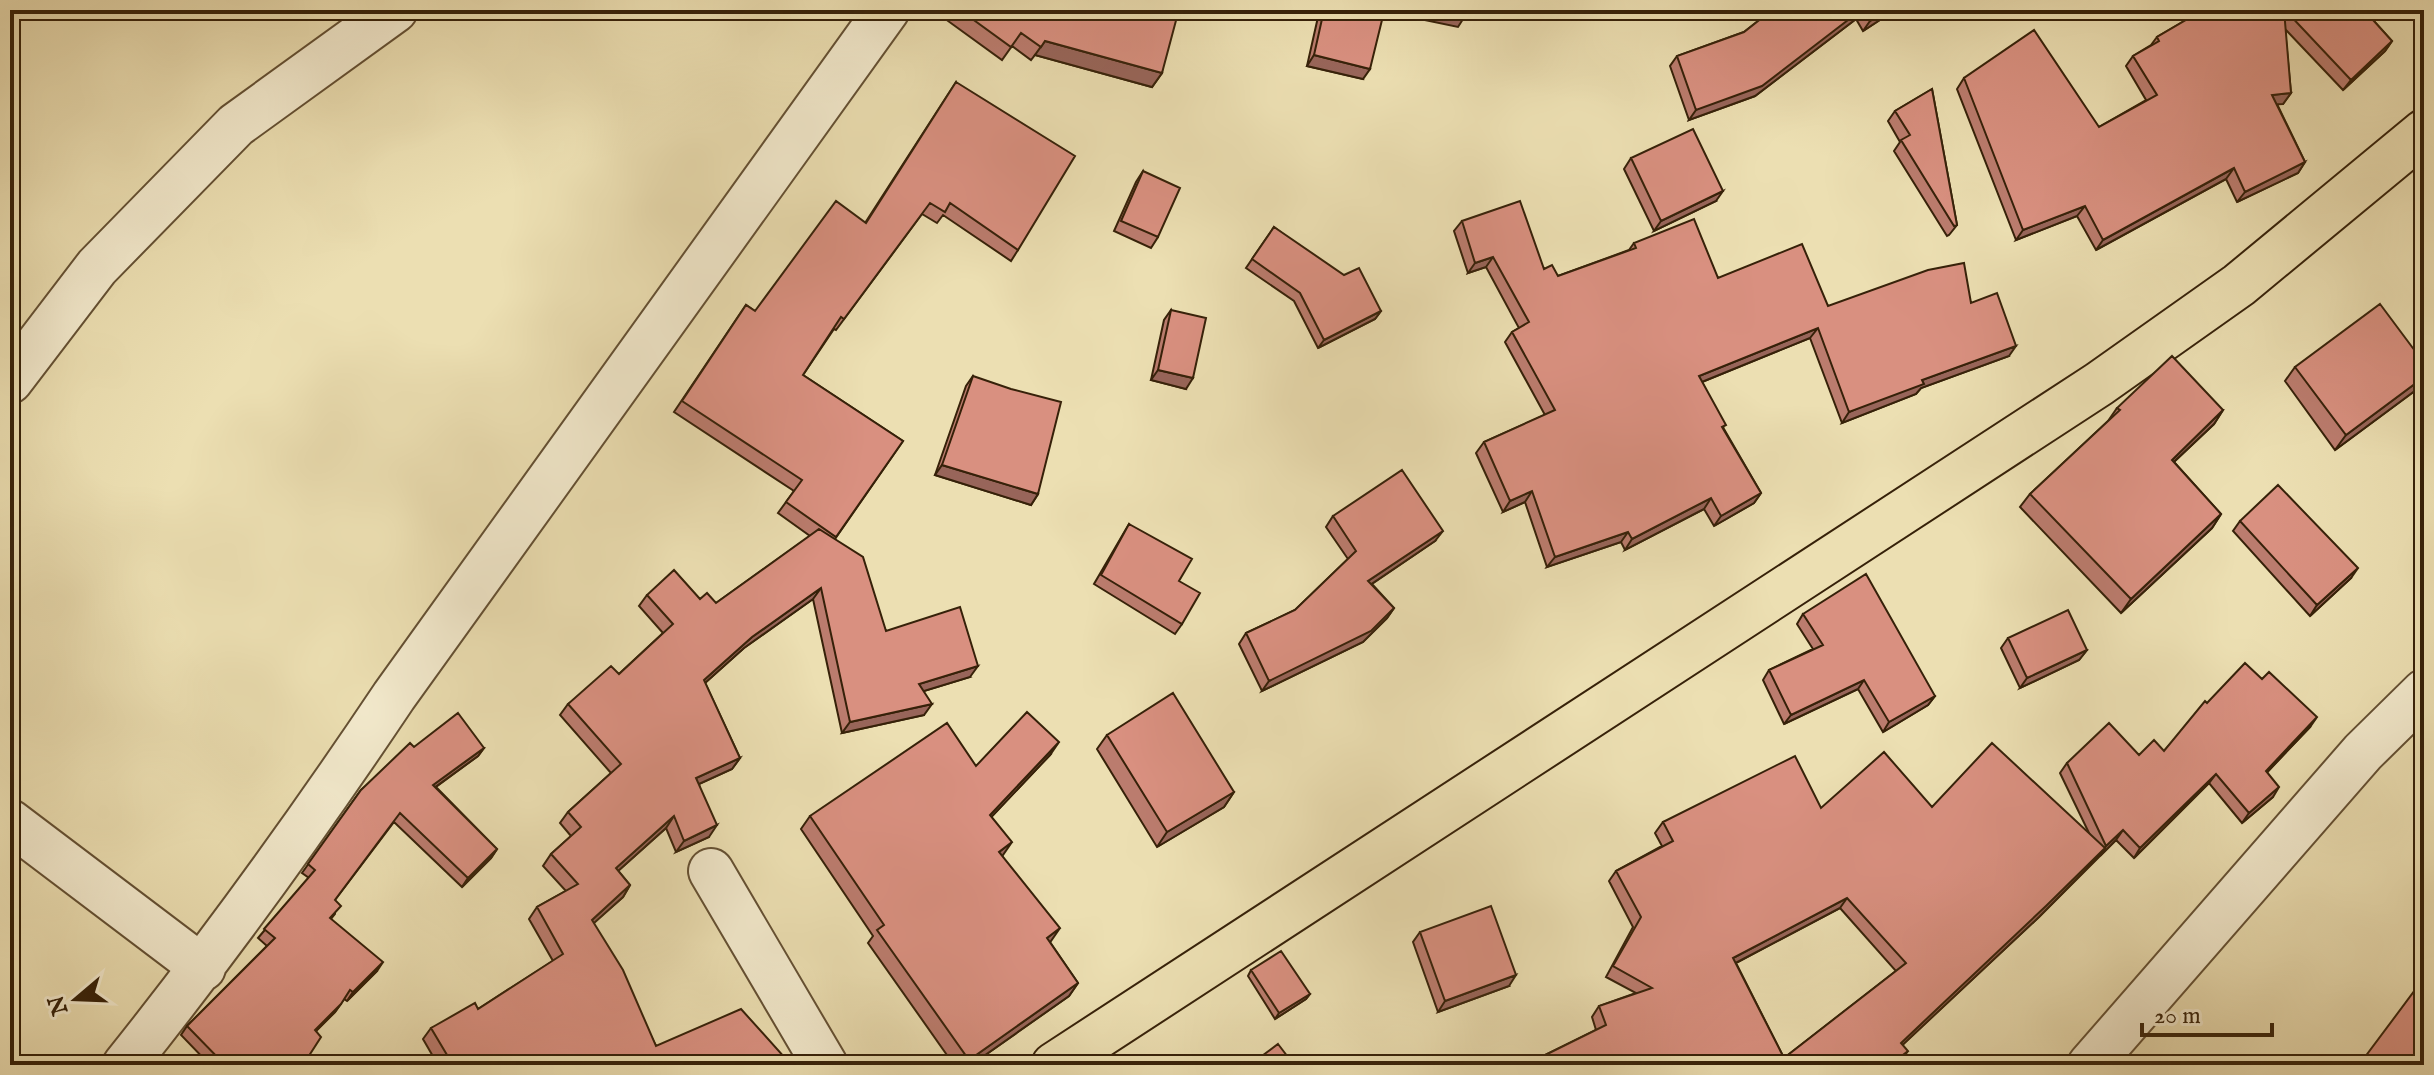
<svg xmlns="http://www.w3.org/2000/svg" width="2434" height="1075" font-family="'IM FELL English',serif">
  <rect width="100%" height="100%" fill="#ecdfb2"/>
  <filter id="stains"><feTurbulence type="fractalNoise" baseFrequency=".0025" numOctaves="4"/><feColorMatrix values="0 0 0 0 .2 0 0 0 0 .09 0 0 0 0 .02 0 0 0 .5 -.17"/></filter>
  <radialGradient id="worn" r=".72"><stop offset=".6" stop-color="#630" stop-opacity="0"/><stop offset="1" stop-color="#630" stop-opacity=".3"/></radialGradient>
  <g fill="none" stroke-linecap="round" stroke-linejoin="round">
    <defs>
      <path id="minor" d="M10,381L97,267L236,125L395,10
        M10,822L203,968
        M711,871L825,1065
        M125,1065C220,946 309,823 394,696L887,10
        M2090,1065L2363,752L2424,692"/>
      <path id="major" d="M1054,1065L2099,384L2239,285L2424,132"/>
    </defs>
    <use href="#minor" stroke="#645033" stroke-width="48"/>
    <use href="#major" stroke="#362109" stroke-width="48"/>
    <use href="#minor" stroke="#f3eacd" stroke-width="44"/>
    <use href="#major" stroke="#ecdfb2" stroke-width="44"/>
  </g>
  <path fill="#bb7c6e" stroke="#362109" stroke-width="2" fill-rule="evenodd" d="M940,10H1168L1162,73L1152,87L1035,55L1031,60L1012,46L1002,60L937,13Z
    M1323,10H1341L1363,79L1307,66L1318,17Z
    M1772,10H1895L1863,31L1856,19L1755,96L1689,120L1670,66L1677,56L1744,32Z
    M2203,10H2364L2392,41L2385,51L2343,90L2285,29L2291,93L2283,104H2277L2305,162L2298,173L2237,202L2226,179L2096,250L2077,216L2016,240L1957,89L1964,78L2099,127L2146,100L2126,66L2133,56L2151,45L2157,37Z
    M956,82L1018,250L1011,261L943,215L937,223L922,214L836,330L834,329L803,375L903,441L835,539L886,631L970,677L924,691V715L842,733L813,599L744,648L705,683L740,758L732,769L699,784L709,837L676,852L666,828L618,871L630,885L623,897L593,923L656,1046L789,1065H438L423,1039L431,1028L478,1009L553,961L529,919L537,907L566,891L543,866L551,854L571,836L560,823L568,812L611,773L560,715L568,704L619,674L663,633L639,606L647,595L700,599L716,603L810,536L778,513L794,491L674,412L746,305L755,311L865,223Z
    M1932,89L1957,225L1949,235L1947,236L1894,151L1900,142L1888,121L1895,111Z
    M1631,158L1716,201L1654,231L1624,169Z
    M1143,171L1158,237L1151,248L1114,231L1136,182Z
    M1462,221L1544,269L1558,276L1629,250L1634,243L1718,278L1828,306L1971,303L2009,356L1921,388L1916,394L1842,423L1810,338L1702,382L1724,429L1761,493L1754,503L1714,526L1704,509L1625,550L1621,542L1547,567L1525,502L1503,512L1476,453L1484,442L1545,415L1505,342L1512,332L1519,328L1486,267L1468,273L1454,231Z
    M1274,227L1381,311L1375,319L1318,348L1294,301L1246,268Z
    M1171,310L1186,389L1151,380L1164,320Z
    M2424,363V381L2420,387L2335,450L2285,381L2295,367Z
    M973,376L1038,494L1031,505L935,475L966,386Z
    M2117,408L2223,410L2214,424L2174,462L2221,514L2212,528L2121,613L2020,507L2030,494L2108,421Z
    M1333,516L1435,541L1372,584L1394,608L1387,618L1363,642L1262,691L1239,644L1246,633L1295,610L1348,559L1326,527Z
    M2240,521L2351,578L2310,616L2233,531Z
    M1129,524L1179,581L1182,624L1175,634L1094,584Z
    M1803,614L1935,696L1928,705L1883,732L1858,689L1784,724L1763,680L1769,670L1813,649L1797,624Z
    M2008,638L2087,650L2079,660L2020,688L2001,648Z
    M2207,703L2310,727L2267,772L2273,797L2242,823L2209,783L2134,858L2116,840L2039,917L1902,1045L1900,1062L1525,1065L1596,1030L1592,1017L1599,1006L1636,993L1606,977L1633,927L1609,881L1616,871L1662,846L1655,833L1663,822L1821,808L1932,807L2089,833L2060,773L2067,763L2139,755L2164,751ZM1840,908L1896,971L1784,1058L1736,963Z
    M1107,735L1234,792L1224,807L1157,847L1097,749Z
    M414,747L484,748L478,756L436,787L497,849L491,858L462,887L394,822L335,900V914L331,919L377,971L347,1001L344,999L335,1012L316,1031L303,1065H210L181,1035L187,1026L267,946L258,938L309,878L302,873L361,790Z
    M1050,755L991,817L1002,856L1050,942L1078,983L1069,996L971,1065H954L868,943L873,936L801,829L810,816L976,766Z
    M1420,932L1509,986L1438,1012L1413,942Z
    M1251,970L1310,994L1306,999L1275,1019L1248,976Z"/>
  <path fill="#98655a" stroke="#362109" stroke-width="2" d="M1399,10H1434L1465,16L1458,27L1396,14Z
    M1862,10L1856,19L1755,96L1689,120L1696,110Z
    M1887,10H1895L1863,31L1870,21Z
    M1045,41L1162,73L1152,87L1035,55Z
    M2392,41L2385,51L2343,90L2351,80Z
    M1314,55L1370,69L1363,79L1307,66Z
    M2291,93L2283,104L2265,105L2272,95Z
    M2305,162L2298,173L2237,202L2245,192Z
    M2234,168L2226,179L2096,250L2103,240Z
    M1723,191L1716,201L1654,231L1661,221Z
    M2085,206L2077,216L2016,240L2023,230Z
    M1493,257L1486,267L1468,273L1475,263Z
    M1381,311L1375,319L1318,348L1324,340Z
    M1818,328L1810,338L1692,386L1699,376Z
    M2016,346L2009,356L1921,388L1916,394L1842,423L1849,412L1922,380Z
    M1158,370L1193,378L1186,389L1151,380Z
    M2424,377V381L2420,387L2335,450L2346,435Z
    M2223,410L2214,424L2162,473L2172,460Z
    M942,465L1038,494L1031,505L935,475Z
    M1532,491L1525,502L1503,512L1510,501Z
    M1761,493L1754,503L1714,526L1721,516Z
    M1711,498L1704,509L1625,550L1632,539Z
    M2221,514L2212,528L2121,613L2131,599Z
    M1443,531L1435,541L1361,591L1368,581Z
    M1628,532L1621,542L1547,567L1555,557Z
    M2358,568L2351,578L2310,616L2317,605Z
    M821,588L813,599L744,648L696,691L704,680L752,637Z
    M1394,608L1387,618L1363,642L1262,691L1269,681Z
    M2087,650L2079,660L2020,688L2027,678Z
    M978,666L970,677L911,695L919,684Z
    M1864,680L1858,689L1784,724L1791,715Z
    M1935,696L1928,705L1883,732L1889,722Z
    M932,704L924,715L842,733L850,722Z
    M2317,717L2310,727L2259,781L2266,771Z
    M1059,742L1050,755L981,828L990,815Z
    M484,748L478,756L427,793L433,785Z
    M740,758L732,769L688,789L696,778Z
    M2216,774L2209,783L2134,858L2140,848Z
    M2279,787L2273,797L2242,823L2249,813Z
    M1234,792L1224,807L1157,847L1167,832Z
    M674,816L666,828L608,880L616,868Z
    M717,825L709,837L676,852L684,841Z
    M2123,830L2116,840L2100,856L2106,846Z
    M1012,842L1003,855L990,865L999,852Z
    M2105,848L2097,858L2039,917L1894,1053L1901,1043Z
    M497,849L491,858L462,887L468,878Z
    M630,885L623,897L584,932L592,920Z
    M1847,898L1840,908L1726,968L1733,958Z
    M1060,928L1051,941L1038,951L1047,938Z
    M383,962L377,971L347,1001L353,992Z
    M1516,975L1509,986L1438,1012L1445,1001Z
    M1078,983L1069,996L971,1065H966L969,1060Z
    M1310,994L1306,999L1275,1019L1279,1013Z
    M341,1004L335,1012L309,1038L315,1030Z
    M1908,1051L1900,1062L1896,1065H1890Z"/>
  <path fill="#d99080" stroke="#362109" stroke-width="2" fill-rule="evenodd" d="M960,10H1168L1178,13L1162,73L1045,41L1041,47L1021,33L1011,47Z
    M1324,10H1341L1382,20L1370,69L1314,55Z
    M1434,10H1466L1465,16Z
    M1772,10H1861L1762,86L1696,110L1677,56L1744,32Z
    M1864,10H1887L1870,21Z
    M2203,10H2284L2291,93L2272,95L2305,162L2245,192L2234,168L2103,240L2085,206L2023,230L1964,78L2034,30L2099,127L2157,95L2133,56L2159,41L2157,37Z
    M2285,10H2364L2392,41L2351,80Z
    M956,82L1075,156L1018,250L950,203L945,212L930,203L844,319L841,317L803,375L903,441L836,537L786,502L802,480L682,401L746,305L755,311L836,201L866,223Z
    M1932,89L1957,225L1954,226L1901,140L1910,135L1895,111Z
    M1693,129L1723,191L1661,221L1631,158Z
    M1143,171L1180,188L1158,237L1121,221Z
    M1520,201L1544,269L1552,265L1558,276L1636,248L1634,243L1694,219L1718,278L1802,244L1828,306L1928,270L1964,263L1971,303L1997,293L2016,346L1922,380L1924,384L1849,412L1818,328L1699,376L1726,425L1722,427L1761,493L1721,516L1711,498L1632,539L1628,532L1555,557L1532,491L1510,501L1484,442L1555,410L1512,332L1529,322L1493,257L1475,263L1462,221Z
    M1274,227L1344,275L1359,268L1381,311L1324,340L1300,293L1252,259Z
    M2380,304L2424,363V377L2346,435L2295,367Z
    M1171,310L1206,318L1193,378L1158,370Z
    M2172,356L2223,410L2172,460L2221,514L2131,599L2030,494L2120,410L2117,408Z
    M973,376L1011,389L1061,402L1038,494L942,465Z
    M1402,470L1443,531L1368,581L1394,608L1371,631L1269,681L1246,633L1295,610L1356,551L1333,516Z
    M2278,485L2358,568L2317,605L2240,521Z
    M1129,524L1192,559L1179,581L1200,593L1182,624L1101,575Z
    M819,529L863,557L886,631L960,607L978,666L919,684L932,704L850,722L821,588L752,637L704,680L740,758L696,778L717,825L684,841L674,816L616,868L630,885L592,920L623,970L656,1046L741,1009L786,1059L789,1065H453L431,1028L475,1003L478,1009L563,954L537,907L578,884L551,854L581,827L568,812L621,764L568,704L611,666L619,674L673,624L647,595L674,570L700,599L707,593L716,603Z
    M1866,574L1935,696L1889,722L1864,680L1791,715L1769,670L1823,645L1803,614Z
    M2068,610L2087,650L2027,678L2008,638Z
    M2245,663L2262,679L2269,672L2317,717L2266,771L2279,787L2249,813L2216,774L2140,848L2123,830L2106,846L2067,763L2109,723L2139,755L2154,740L2164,751L2205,701L2207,703Z
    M1173,693L1234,792L1167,832L1107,735Z
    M1027,712L1059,742L990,815L1012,842L999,852L1060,928L1047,938L1078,983L969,1060L877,930L884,925L810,816L947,723L976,766Z
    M458,713L484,748L433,785L497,849L468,878L400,813L335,900L341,906L330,918L383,962L353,992L350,990L341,1004L315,1030L321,1037L303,1065H225L187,1026L275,938L264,929L315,870L308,864L361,790L410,743L414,747Z
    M1992,743L2105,848L2046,906L1901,1043L1908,1051L1890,1065H1525L1606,1025L1599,1006L1652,988L1613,966L1641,917L1616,871L1673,841L1663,822L1795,756L1821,808L1884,752L1932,807ZM1847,898L1906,963L1784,1058L1733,958Z
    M1491,906L1516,975L1445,1001L1420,932Z
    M1281,951L1310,994L1279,1013L1251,970Z
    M2415,990L2424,997V1065H2359Z
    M1278,1044L1294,1065H1252L1251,1064Z"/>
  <rect width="2434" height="1075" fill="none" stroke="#ecdfb2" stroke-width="40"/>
  <rect x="12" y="12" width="2410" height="1051" fill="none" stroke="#362109" stroke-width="4"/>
  <rect x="20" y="20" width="2394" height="1035" fill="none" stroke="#362109" stroke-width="2"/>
  <g transform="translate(76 999) rotate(251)" stroke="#f3eacd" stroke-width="6" paint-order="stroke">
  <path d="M0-6L14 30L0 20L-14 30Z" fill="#362109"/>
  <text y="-12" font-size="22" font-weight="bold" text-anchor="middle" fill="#362109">N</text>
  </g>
  <path d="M2142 1023v12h130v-12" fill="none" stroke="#362109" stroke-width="4"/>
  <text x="2154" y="1023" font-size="24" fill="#362109" stroke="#f3eacd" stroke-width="6" paint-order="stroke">20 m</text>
  <rect width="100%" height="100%" filter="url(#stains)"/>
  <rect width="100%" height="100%" fill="url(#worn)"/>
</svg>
